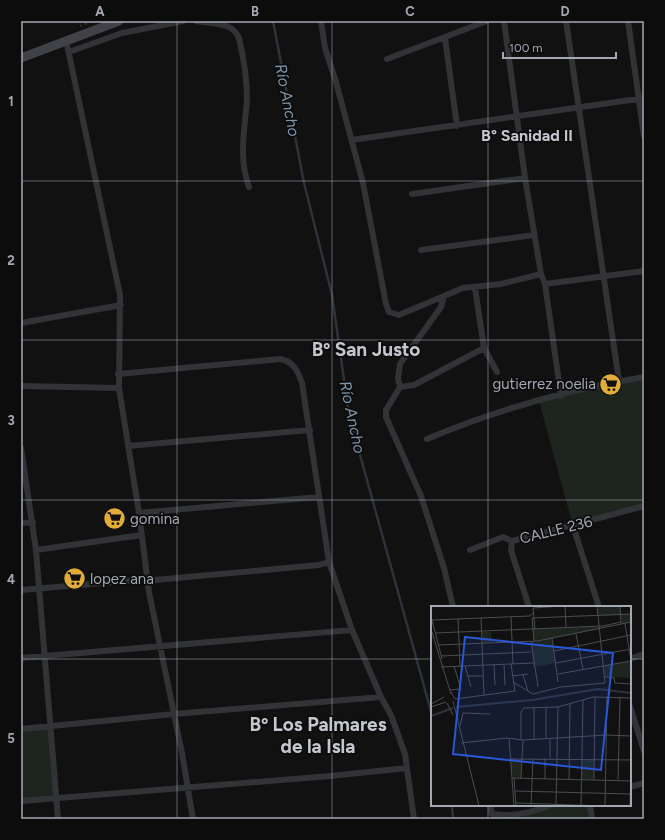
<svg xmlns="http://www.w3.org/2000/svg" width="665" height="840" font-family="Figtree,sans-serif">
  <rect width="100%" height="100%" fill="#111112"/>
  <path fill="#1e251f" d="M644,379V506L573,526L539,401Z
    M50,726L55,797L21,800V729Z
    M554,805H591L595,819H523V813Z"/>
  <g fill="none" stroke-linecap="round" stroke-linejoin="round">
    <path stroke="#2c333a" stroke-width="2.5" d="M273,21L304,183L332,295L349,415L432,715
      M452,805L453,819"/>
    <path stroke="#383a3e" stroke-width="1.5" stroke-dasharray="2 3" stroke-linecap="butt" d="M80,26L93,21"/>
    <path stroke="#323337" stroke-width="6" d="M196,21C212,24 232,21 239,38C243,55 247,81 247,99C245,129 238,157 249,187
      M321,21L325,48L336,82L363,183L386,304L389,312L399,315L463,288L501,284L541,274
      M504,21L525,178L541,274L545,284L561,396
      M566,21L619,381
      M628,21L644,136
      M445,38L457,126
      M66,40L120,295L119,388L139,513L149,592L182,753L193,819
      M69,52L122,33L183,21
      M387,59L487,21
      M352,140L644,98
      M412,194L525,178
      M421,250L534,235
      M545,284L644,271
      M475,288L484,348L497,372
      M444,296L441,307L400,364L398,378L400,387L386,410V417L421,496L444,568L453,607
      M21,323L121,305
      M118,374L280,359C293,361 298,371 302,383L329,562L352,630L381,697L391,715L405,754L414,819
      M21,386L119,388
      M400,387L414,385L484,348
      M427,439C496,410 570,389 644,377
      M128,446L310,430
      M21,448L36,550L58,819
      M139,513L319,497
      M21,523L33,522
      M573,526L599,607
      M512,541L511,550L529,607
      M36,550L142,535
      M470,550L503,537L512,541L644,506
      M21,590L138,580H155L319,565L329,562
      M21,658L352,630
      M630,659L644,654
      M630,706L644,751
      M21,729L174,714L381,697
      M630,787L644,783
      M21,801L330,776L407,768
      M490,805L492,814C511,817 532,813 550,805
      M590,805L592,819"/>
    <path stroke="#414247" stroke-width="9" d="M21,58L119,21"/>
  </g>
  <path fill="none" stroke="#a3a8b2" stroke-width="1" stroke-opacity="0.55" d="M177,21V819M332,21V819M488,21V607M21,181H644M21,340H644M21,500H644M21,659H432M630,659H644M488,805V819"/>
  <defs>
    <symbol id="supermarket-disc" viewBox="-11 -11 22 22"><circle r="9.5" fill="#e3ac39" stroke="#0c0c0d"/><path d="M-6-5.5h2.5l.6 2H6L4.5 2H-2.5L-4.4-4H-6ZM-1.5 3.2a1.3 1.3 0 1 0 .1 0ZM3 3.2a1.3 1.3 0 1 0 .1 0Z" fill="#111"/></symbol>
  </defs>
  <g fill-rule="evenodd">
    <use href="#supermarket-disc" x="598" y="372" width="25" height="25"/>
    <use href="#supermarket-disc" x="102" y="506" width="25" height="25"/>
    <use href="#supermarket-disc" x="62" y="566" width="25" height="25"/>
  </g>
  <g text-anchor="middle" stroke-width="3.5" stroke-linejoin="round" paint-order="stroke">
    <g font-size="15" fill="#a3a8b2" stroke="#0c0c0d" text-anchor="start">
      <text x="596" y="389" text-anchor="end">gutierrez noelia</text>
      <text x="130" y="524">gomina</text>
      <text x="90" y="584">lopez ana</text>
    </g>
    <g font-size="15" fill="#a3a8b2" stroke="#0c0c0d">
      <text transform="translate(556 530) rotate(-14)" y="5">CALLE 236</text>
    </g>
    <g font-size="16" font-style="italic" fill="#7c95ab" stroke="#0c0c0d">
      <text transform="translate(288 100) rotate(79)" y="6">Río Ancho</text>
      <text transform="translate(353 417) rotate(78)" y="6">Río Ancho</text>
    </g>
    <g font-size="16" font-weight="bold" fill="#c4c7ce" stroke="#0c0c0d">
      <text x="527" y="141">B° Sanidad II</text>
    </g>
    <g font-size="19" font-weight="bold" fill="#c4c7ce" stroke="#0c0c0d">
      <text x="366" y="356">Bº San Justo</text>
      <text x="318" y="731">Bº Los Palmares<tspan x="318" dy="22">de la Isla</tspan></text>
    </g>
  </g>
  <g transform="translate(431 606)">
    <rect width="200" height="200" fill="#111112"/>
    <path d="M189,0L190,8H200V16L191,18L190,9L167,10V1ZM167,20L169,23L121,32L125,57L102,61L100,35H103L102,23ZM51,26H60L61,36L52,37ZM200,55V72L174,71L173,59ZM79,153H90V172H83L81,168ZM151,153H163V174L150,173Z" fill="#1e251f"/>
    <path fill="none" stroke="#2c333a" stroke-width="2" d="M25,101L101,94L167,83L200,87M0,110L22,102"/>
    <path fill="none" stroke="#4b4d52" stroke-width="1" d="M134,0L135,21M189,0L190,17M102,2L132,0M102,2L104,23M80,11L82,58M50,12L53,89M101,12L200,8M101,12L103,35M27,13L29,60M1,14L11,53M1,14L99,10L103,6M194,18L200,54M0,23L20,88M4,27L172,20L190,16M145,28L152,63M121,32L127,76M100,35L107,81M7,39L106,35L200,16M123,45L200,29M10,50L100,46M125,57L200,43M63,59L64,79M73,59L74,79M34,60L40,81M10,61L102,57M127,68L200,55M92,69L97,85M37,70H53M81,70L97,68M174,71L183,72L184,77L200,78M82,76L102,88L130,81L174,77L166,0M19,84L30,83L23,60M20,86L24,93L84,85L80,58M22,95L48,200M16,97L22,109M0,98L13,91M0,101L15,96M29,120L32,107L59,108M78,132L83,200M115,133V101M119,133V152M90,134V106L93,102L127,101L162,91L200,92M103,134V101M30,137L76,132L92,134L176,129L199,130M79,153L200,154M81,172L200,175M83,172L85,200M90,172L92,134M114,173V152M138,173L139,98M163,174L164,91M187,174L189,91M84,185L200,188M85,197L174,200M100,200L102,153M125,200L127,101M150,200L152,94M174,200L176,90M199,200L200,155"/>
    <path fill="#2a57d4" fill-opacity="0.15" stroke="#2a57d4" stroke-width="2" d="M34,31L182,47L170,164L22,148Z"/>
    <rect width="200" height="200" fill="none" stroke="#a3a8b2" stroke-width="2"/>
  </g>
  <rect width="665" height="840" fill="none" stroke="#0c0c0d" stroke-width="44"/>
  <path d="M503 52v6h113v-6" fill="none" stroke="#a3a8b2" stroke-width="2"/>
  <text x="509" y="52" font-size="12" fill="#a3a8b2" stroke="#0c0c0d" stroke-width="3" paint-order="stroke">100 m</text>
  <rect x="22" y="22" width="621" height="796" fill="none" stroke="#a3a8b2" stroke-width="1.5"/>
  <g font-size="13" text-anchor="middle" font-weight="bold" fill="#a3a8b2">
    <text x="100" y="16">A</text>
    <text x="255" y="16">B</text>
    <text x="410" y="16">C</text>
    <text x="565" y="16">D</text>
    <text x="11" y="106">1</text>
    <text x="11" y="265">2</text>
    <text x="11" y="425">3</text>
    <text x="11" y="584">4</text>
    <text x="11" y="743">5</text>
  </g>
</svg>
